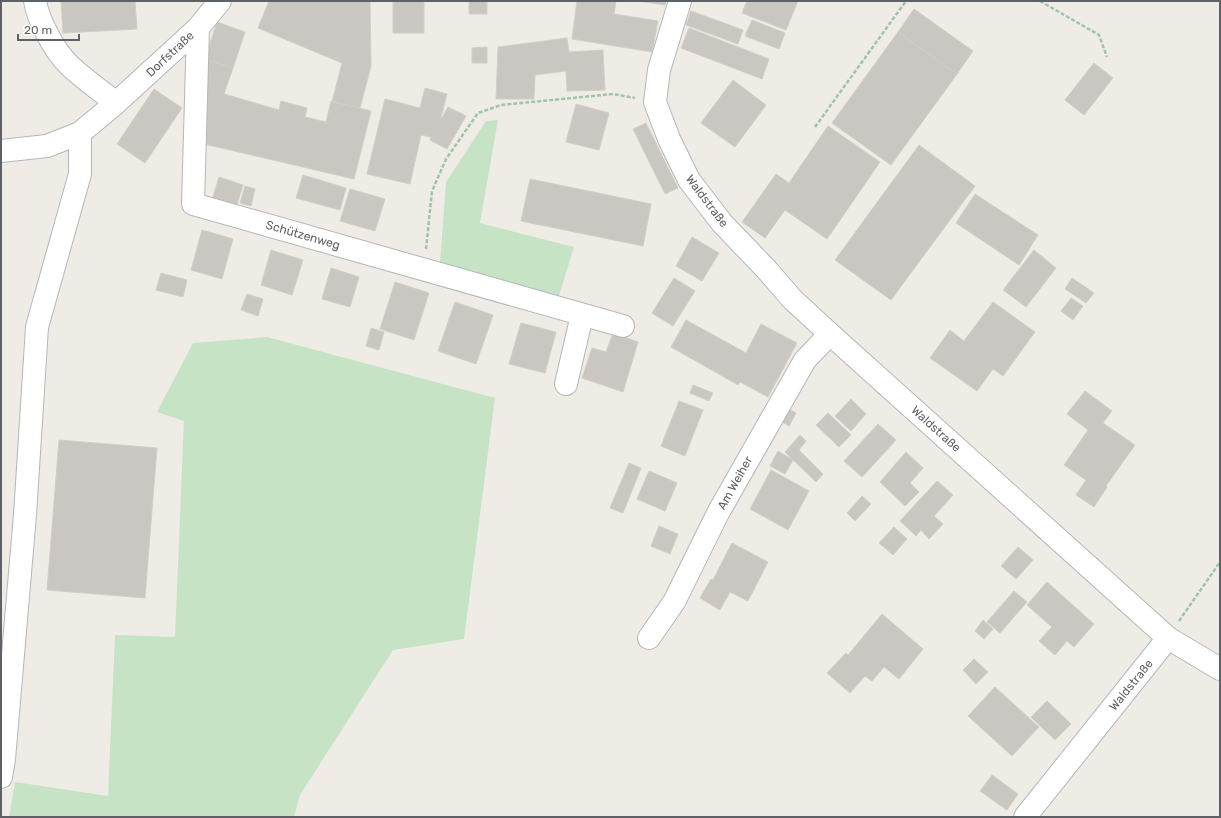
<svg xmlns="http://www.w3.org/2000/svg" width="1221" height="818" font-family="Rubik,sans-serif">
  <rect width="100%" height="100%" fill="#efece6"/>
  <path fill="#c6e4c5" d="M498,120L480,223L574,247L558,299L440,263L446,182L486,121Z
    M267,337L495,398L464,639L393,650L300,795L294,817H9L15,782L108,796L115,635L175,637L184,421L157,412L193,343Z"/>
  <path fill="#cac7c2" stroke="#d3cec5" d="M61,1H135L137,29L63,33Z
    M269,1H370L371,66L360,108L332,102L342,63L258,28Z
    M393,1H424V33H393Z
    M469,1H487V14H469Z
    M577,1H616L614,14L658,21L652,52L572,39Z
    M638,1H666L665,5Z
    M747,1H798L786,30L742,13Z
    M914,9L973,51L957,74L898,32Z
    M691,11L743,30L738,44L686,25Z
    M752,20L785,33L779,49L745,36Z
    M217,22L245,32L233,68L205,59Z
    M689,28L769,59L762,79L681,48Z
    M898,32L957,74L891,165L832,123Z
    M567,38L569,52L603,50L605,90L567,91L566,71L535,75L534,99H496L498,47Z
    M487,47V63H472V48Z
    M205,59L233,68L224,94L279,110L281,101L307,108L305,117L326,122L331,101L371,111L354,179L200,143Z
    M1094,63L1113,78L1084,115L1065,100Z
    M733,80L766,105L735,147L701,123Z
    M425,88L447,94L440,121L448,107L466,116L447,149L430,140L431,137L421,135L410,184L367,174L385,99L420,108Z
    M154,89L182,108L145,163L117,144Z
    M576,104L609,113L599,150L566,142Z
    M646,123L678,188L665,194L633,129Z
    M828,126L880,162L827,239L785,210L765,238L742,222L776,174L789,183Z
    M919,145L975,186L891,300L835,260Z
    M303,175L346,188L340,210L296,198Z
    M219,177L243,185L236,208L212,200Z
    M530,179L651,204L643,246L521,221Z
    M245,186L255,189L251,206L240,203Z
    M350,189L385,199L375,231L340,221Z
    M975,194L1038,235L1019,265L956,223Z
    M202,230L233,239L222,279L191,270Z
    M692,237L719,253L702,281L676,266Z
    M271,250L303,260L292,295L261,285Z
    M1034,250L1056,268L1026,307L1003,290Z
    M331,268L359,277L350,307L322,299Z
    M161,273L187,280L183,297L156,290Z
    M674,278L695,291L673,326L652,313Z
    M1072,278L1094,293L1086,303L1065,289Z
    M395,282L429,293L414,340L380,329Z
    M247,294L263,299L258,316L241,310Z
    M1071,298L1083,306L1073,320L1061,311Z
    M455,302L493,315L476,364L438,351Z
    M993,302L1035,332L1003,376L993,369L977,391L930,358L950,330L964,341Z
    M686,320L746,353L761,324L797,343L768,397L740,382L738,385L671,347Z
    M521,323L556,332L545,373L509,364Z
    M371,328L384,332L379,350L366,346Z
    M613,333L638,342L623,392L582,378L592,348L606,352Z
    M693,385L713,393L709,401L690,393Z
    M1085,391L1112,411L1103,423L1135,445L1106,486L1107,487L1094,507L1076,495L1086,480L1064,465L1088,430L1067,414Z
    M851,399L866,414L851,431L835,416Z
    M679,401L703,410L685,456L661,446Z
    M789,409L796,413L789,426L781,421Z
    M828,413L851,435L839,447L816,425Z
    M878,424L896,440L862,477L844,461Z
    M800,435L806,441L799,450L823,474L816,482L785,452Z
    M59,440L157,448L145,598L47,590Z
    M778,451L793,460L785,474L770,466Z
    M906,452L923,468L910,483L919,492L905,506L880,482Z
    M629,463L641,468L623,513L610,508Z
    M771,470L809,491L788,530L750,509Z
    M649,471L677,483L665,511L637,499Z
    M937,481L953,495L934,516L943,524L929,539L921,530L916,536L900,521Z
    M862,496L871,504L855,521L847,513Z
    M659,526L678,534L670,554L651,546Z
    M894,527L907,539L893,555L879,543Z
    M732,543L768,562L748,601L730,592L720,610L700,598L711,579L713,580Z
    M1018,547L1033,560L1016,579L1001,566Z
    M1047,582L1094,624L1074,647L1067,641L1055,655L1039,641L1052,627L1027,605Z
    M1014,591L1027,602L1000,633L987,622Z
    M882,614L923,649L899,679L884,667L872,681L865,676L850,693L827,673L846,653L848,655Z
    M983,620L993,629L984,639L975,631Z
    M974,659L988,672L976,684L963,670Z
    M995,687L1039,727L1012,756L968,716Z
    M1047,701L1071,724L1055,740L1031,717Z
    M992,775L1018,794L1007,810L980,791Z"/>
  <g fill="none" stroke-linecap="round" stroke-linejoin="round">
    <defs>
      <path id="street" d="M35,1C38,20 54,50 68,64C82,78 100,90 116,103
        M680,1L659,70L655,102L669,139L689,180L722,223L767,270L792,299L830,334L1168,638L1220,669
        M198,28L193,204L623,326
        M1,151L47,146L80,133L116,103L198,28L220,1
        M566,384L582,315
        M649,638L674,602L718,513L805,360L830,334
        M1,777L4,759L25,515L37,327L80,174V133
        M1025,817L1168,638"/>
    </defs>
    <use href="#street" stroke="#b3b6ba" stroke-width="24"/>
    <path stroke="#9ec5a7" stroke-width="2.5" stroke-dasharray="4 2" stroke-linecap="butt" d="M1040,1L1099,35L1107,57
      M815,127L906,1
      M426,249L432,191L446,159L478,113L501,105L613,94L635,98
      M1179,621L1220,562"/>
    <use href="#street" stroke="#fff" stroke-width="22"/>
  </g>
  <g text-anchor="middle" stroke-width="3" stroke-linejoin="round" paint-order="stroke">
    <g font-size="12" fill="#5e6165" stroke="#fff">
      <text transform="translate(170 54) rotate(-43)" y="4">Dorfstraße</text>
      <text transform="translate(707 201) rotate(53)" y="4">Waldstraße</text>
      <text transform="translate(303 235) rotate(16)" y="4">Schützenweg</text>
      <text transform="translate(936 429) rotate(42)" y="4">Waldstraße</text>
      <text transform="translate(735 483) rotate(-61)" y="4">Am Weiher</text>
      <text transform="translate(1131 685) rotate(-51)" y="4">Waldstraße</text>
    </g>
  </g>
  <rect width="1221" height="818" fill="none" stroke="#5e6165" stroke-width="4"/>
  <path d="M18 34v6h61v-6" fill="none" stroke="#5e6165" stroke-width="2"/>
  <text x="24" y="34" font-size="12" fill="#5e6165" stroke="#ffffff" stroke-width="3" paint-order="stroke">20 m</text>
</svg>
